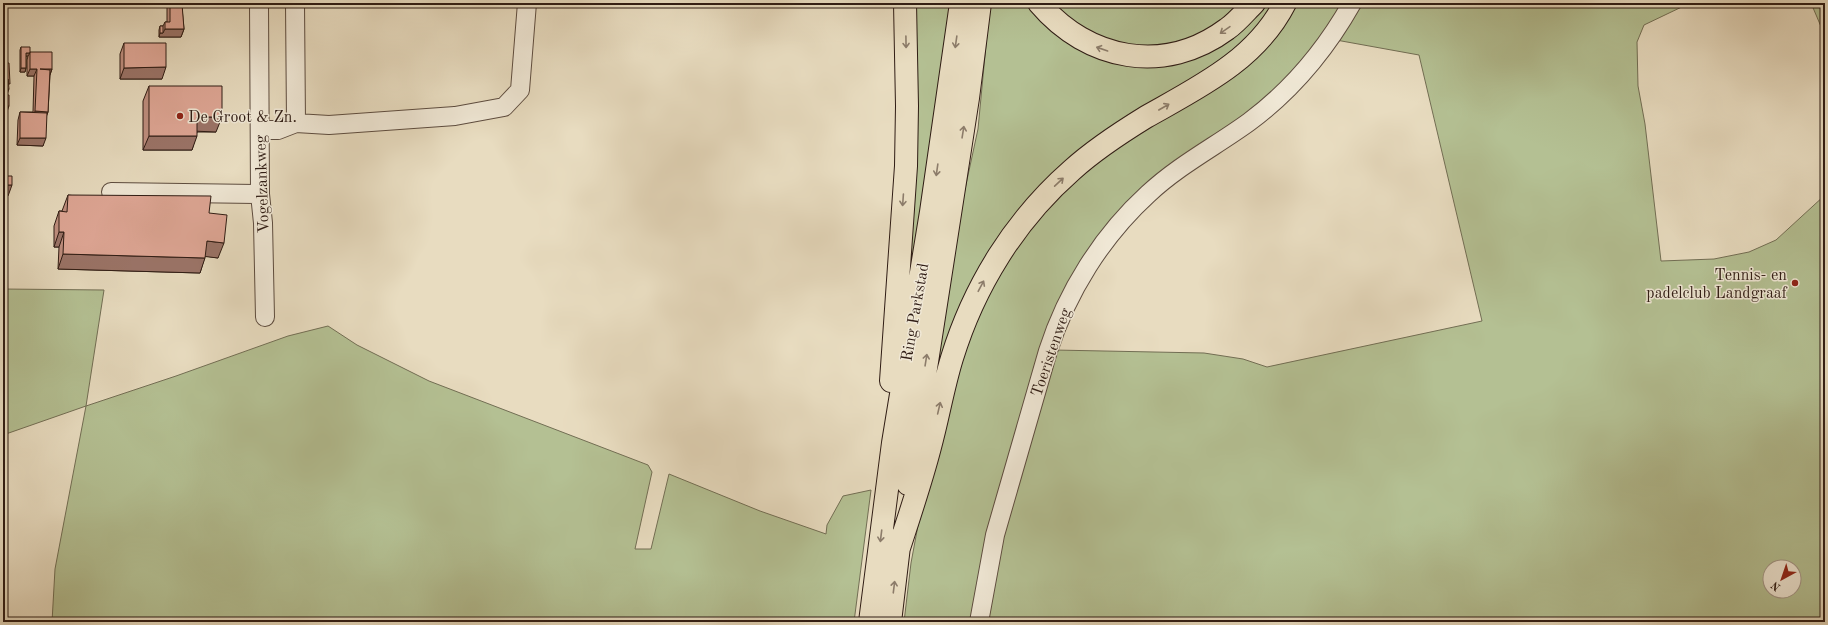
<svg xmlns="http://www.w3.org/2000/svg" width="1828" height="625" font-family="'Old Standard TT',serif">
  <rect width="100%" height="100%" fill="#e8dcc0"/>
  <filter id="stains"><feTurbulence type="fractalNoise" baseFrequency=".005" numOctaves="4"/><feColorMatrix values="0 0 0 0 .2 0 0 0 0 .09 0 0 0 0 .02 0 0 0 .5 -.17"/></filter>
  <radialGradient id="worn" r=".72"><stop offset=".6" stop-color="#630" stop-opacity="0"/><stop offset="1" stop-color="#630" stop-opacity=".3"/></radialGradient>
  <path fill="#b4c093" stroke="#726e54" fill-rule="evenodd" d="M914,3H953L901,344Z
    M990,3H1033L1149,61L1260,3H1279L1263,29L1048,188L946,365L930,384L959,217L978,129Z
    M1045,3H1247L1182,47H1115Z
    M1291,3H1345L1335,19L1282,86L1122,213L1054,350L1204,353L1243,359L1267,367L1482,321L1419,55L1336,40L1359,3H1690L1644,25L1637,42L1638,86L1645,124L1661,261L1714,259L1749,252L1776,240L1825,195V622H904L911,563L922,504L971,319L1026,225L1134,131ZM1770,567H1794V591H1770Z
    M1811,3H1825V36Z
    M3,289L104,290L86,406L176,376L288,336L328,326L357,345L429,381L648,465L652,472L635,549H651L669,474L760,511L826,534L827,525L843,496L871,490L854,622H52L55,569L86,406L3,435Z"/>
  <g fill="none" stroke-linecap="round" stroke-linejoin="round">
    <defs>
      <path id="minor" d="M259,3L260,194L263,223L265,317
        M295,3L296,123L329,125L455,116L504,107L520,90L527,3
        M260,130H278L296,123
        M111,192L260,194
        M979,622L995,535L1048,351C1067,292 1102,236 1148,194C1179,165 1216,146 1249,122C1292,90 1326,49 1352,3"/>
      <path id="highway" d="M1039,3C1088,61 1165,75 1227,29C1237,22 1245,12 1254,3
        M891,381L906,166L907,106L905,3
        M908,484L968,98L980,3
        M898,551C909,517 921,482 930,447C938,418 943,387 952,358C974,286 1015,220 1072,170C1094,150 1120,133 1146,117C1199,87 1256,60 1285,3
        M870,622L893,443L931,212L961,3
        M890,622L900,538"/>
    </defs>
    <use href="#minor" stroke="#5d4c3f" stroke-width="20"/>
    <use href="#highway" stroke="#2f1c14" stroke-width="24"/>
    <use href="#minor" stroke="#f0e8d6" stroke-width="18"/>
    <use href="#highway" stroke="#e8dcc0" stroke-width="22"/>
  </g>
  <path fill="#bf8f80" stroke="#2f1c14" d="M167,3H184L182,8L184,29L181,37H159V30L160,26H163L165,22H167Z
    M124,43L162,79H120V54Z
    M21,47L30,52L52,69L50,75L48,112L46,116L43,146L17,145L18,120L20,112H33L34,76H27V60L28,56H26V68L25,72H20V50Z
    M149,86L216,132H197L192,150H143V101Z
    M68,195L209,213L218,258L205,256L200,273L58,269L59,247H54V226L59,211H62Z"/>
  <path fill="#9b7468" stroke="#2f1c14" d="M165,29H184L181,37H159L160,33H163Z
    M26,53H30L28,56H25Z
    M166,67L162,79H120L124,68Z
    M21,68H26L25,72H20Z
    M30,69H37L34,76H27Z
    M40,69H52L49,77Z
    M4,89H9L5,100Z
    M4,106H9L5,117H3Z
    M35,111L48,112L45,120L32,119Z
    M197,117H222L216,132L192,131Z
    M149,136H197L192,150H143Z
    M20,138H46L43,146L17,145Z
    M3,185H12L8,196L3,197Z
    M59,232H64L59,247H54Z
    M207,241L224,243L218,258L201,256Z
    M63,254L205,258L200,273L58,269Z"/>
  <path fill="#dea695" stroke="#2f1c14" d="M170,3H184V4H182L184,29H165V22H170Z
    M160,26H163V33H160Z
    M124,43H166V67L124,68Z
    M21,47H30V53H26V68H21Z
    M30,52H52V69H40L50,70L48,112L35,111L37,69H30Z
    M3,63H9L10,84H9L8,79H3Z
    M3,79H8L9,89H4V95H9V106H4L7,176H12V185H3Z
    M149,86H222V117H197V136H149Z
    M20,112L47,113L46,138H20Z
    M68,195L211,196L209,213L227,215L224,243L207,241L205,258L63,254L64,232H59V211L67,212Z"/>
  <defs><path id="oneway-shaft" d="M-6 0H5M1.5-3L5.5 0L1.5 3" fill="none" stroke-width="1.6" stroke-linecap="round" stroke-linejoin="round"/></defs>
  <g stroke="#8c7c6a">
    <use href="#oneway-shaft" transform="translate(1225 30) rotate(145)"/>
    <use href="#oneway-shaft" transform="translate(906 42) rotate(89)"/>
    <use href="#oneway-shaft" transform="translate(956 42) rotate(98)"/>
    <use href="#oneway-shaft" transform="translate(1102 49) rotate(-161)"/>
    <use href="#oneway-shaft" transform="translate(1164 107) rotate(-30)"/>
    <use href="#oneway-shaft" transform="translate(963 132) rotate(-81)"/>
    <use href="#oneway-shaft" transform="translate(937 170) rotate(98)"/>
    <use href="#oneway-shaft" transform="translate(1059 182) rotate(-43)"/>
    <use href="#oneway-shaft" transform="translate(903 200) rotate(94)"/>
    <use href="#oneway-shaft" transform="translate(981 286) rotate(-62)"/>
    <use href="#oneway-shaft" transform="translate(926 360) rotate(-81)"/>
    <use href="#oneway-shaft" transform="translate(939 408) rotate(-77)"/>
    <use href="#oneway-shaft" transform="translate(881 536) rotate(97)"/>
    <use href="#oneway-shaft" transform="translate(894 587) rotate(-83)"/>
  </g>
  <g fill="#8f2418" stroke="#f0e8d6" stroke-width="1.5">
    <circle cx="180" cy="116" r="4"/>
    <circle cx="1795" cy="283" r="4"/>
  </g>
  <g text-anchor="middle" stroke-width="3" stroke-linejoin="round" paint-order="stroke">
    <g font-size="16" fill="#2f1c14" stroke="#f0e8d6" text-anchor="start">
      <text x="188" y="122">De Groot &amp; Zn.</text>
      <text x="1787" y="280" text-anchor="end">Tennis- en<tspan x="1787" dy="18">padelclub Landgraaf</tspan></text>
    </g>
    <g font-size="16" fill="#2f1c14" stroke="#f0e8d6">
      <text transform="translate(261 184) rotate(-92)" y="6">Vogelzankweg</text>
      <text transform="translate(914 312) rotate(-80)" y="6">Ring Parkstad</text>
      <text transform="translate(1050 352) rotate(-71)" y="6">Toeristenweg</text>
    </g>
  </g>
  <rect width="1828" height="625" fill="none" stroke="#e8dcc0" stroke-width="16"/>
  <rect x="4" y="4" width="1820" height="617" fill="none" stroke="#2f1c14" stroke-width="2"/>
  <rect x="8" y="8" width="1812" height="609" fill="none" stroke="#2f1c14"/>
  <g transform="translate(1782 579) rotate(220)"><circle r="19" fill="#f0e8d6" stroke="#a39688"/>
  <path d="M0-3L7 15L0 10L-7 15Z" fill="#8f2418"/>
  <text y="-6" font-size="11" font-weight="bold" text-anchor="middle" fill="#2f1c14">N</text>
  </g>
  <rect width="100%" height="100%" filter="url(#stains)"/>
  <rect width="100%" height="100%" fill="url(#worn)"/>
</svg>
